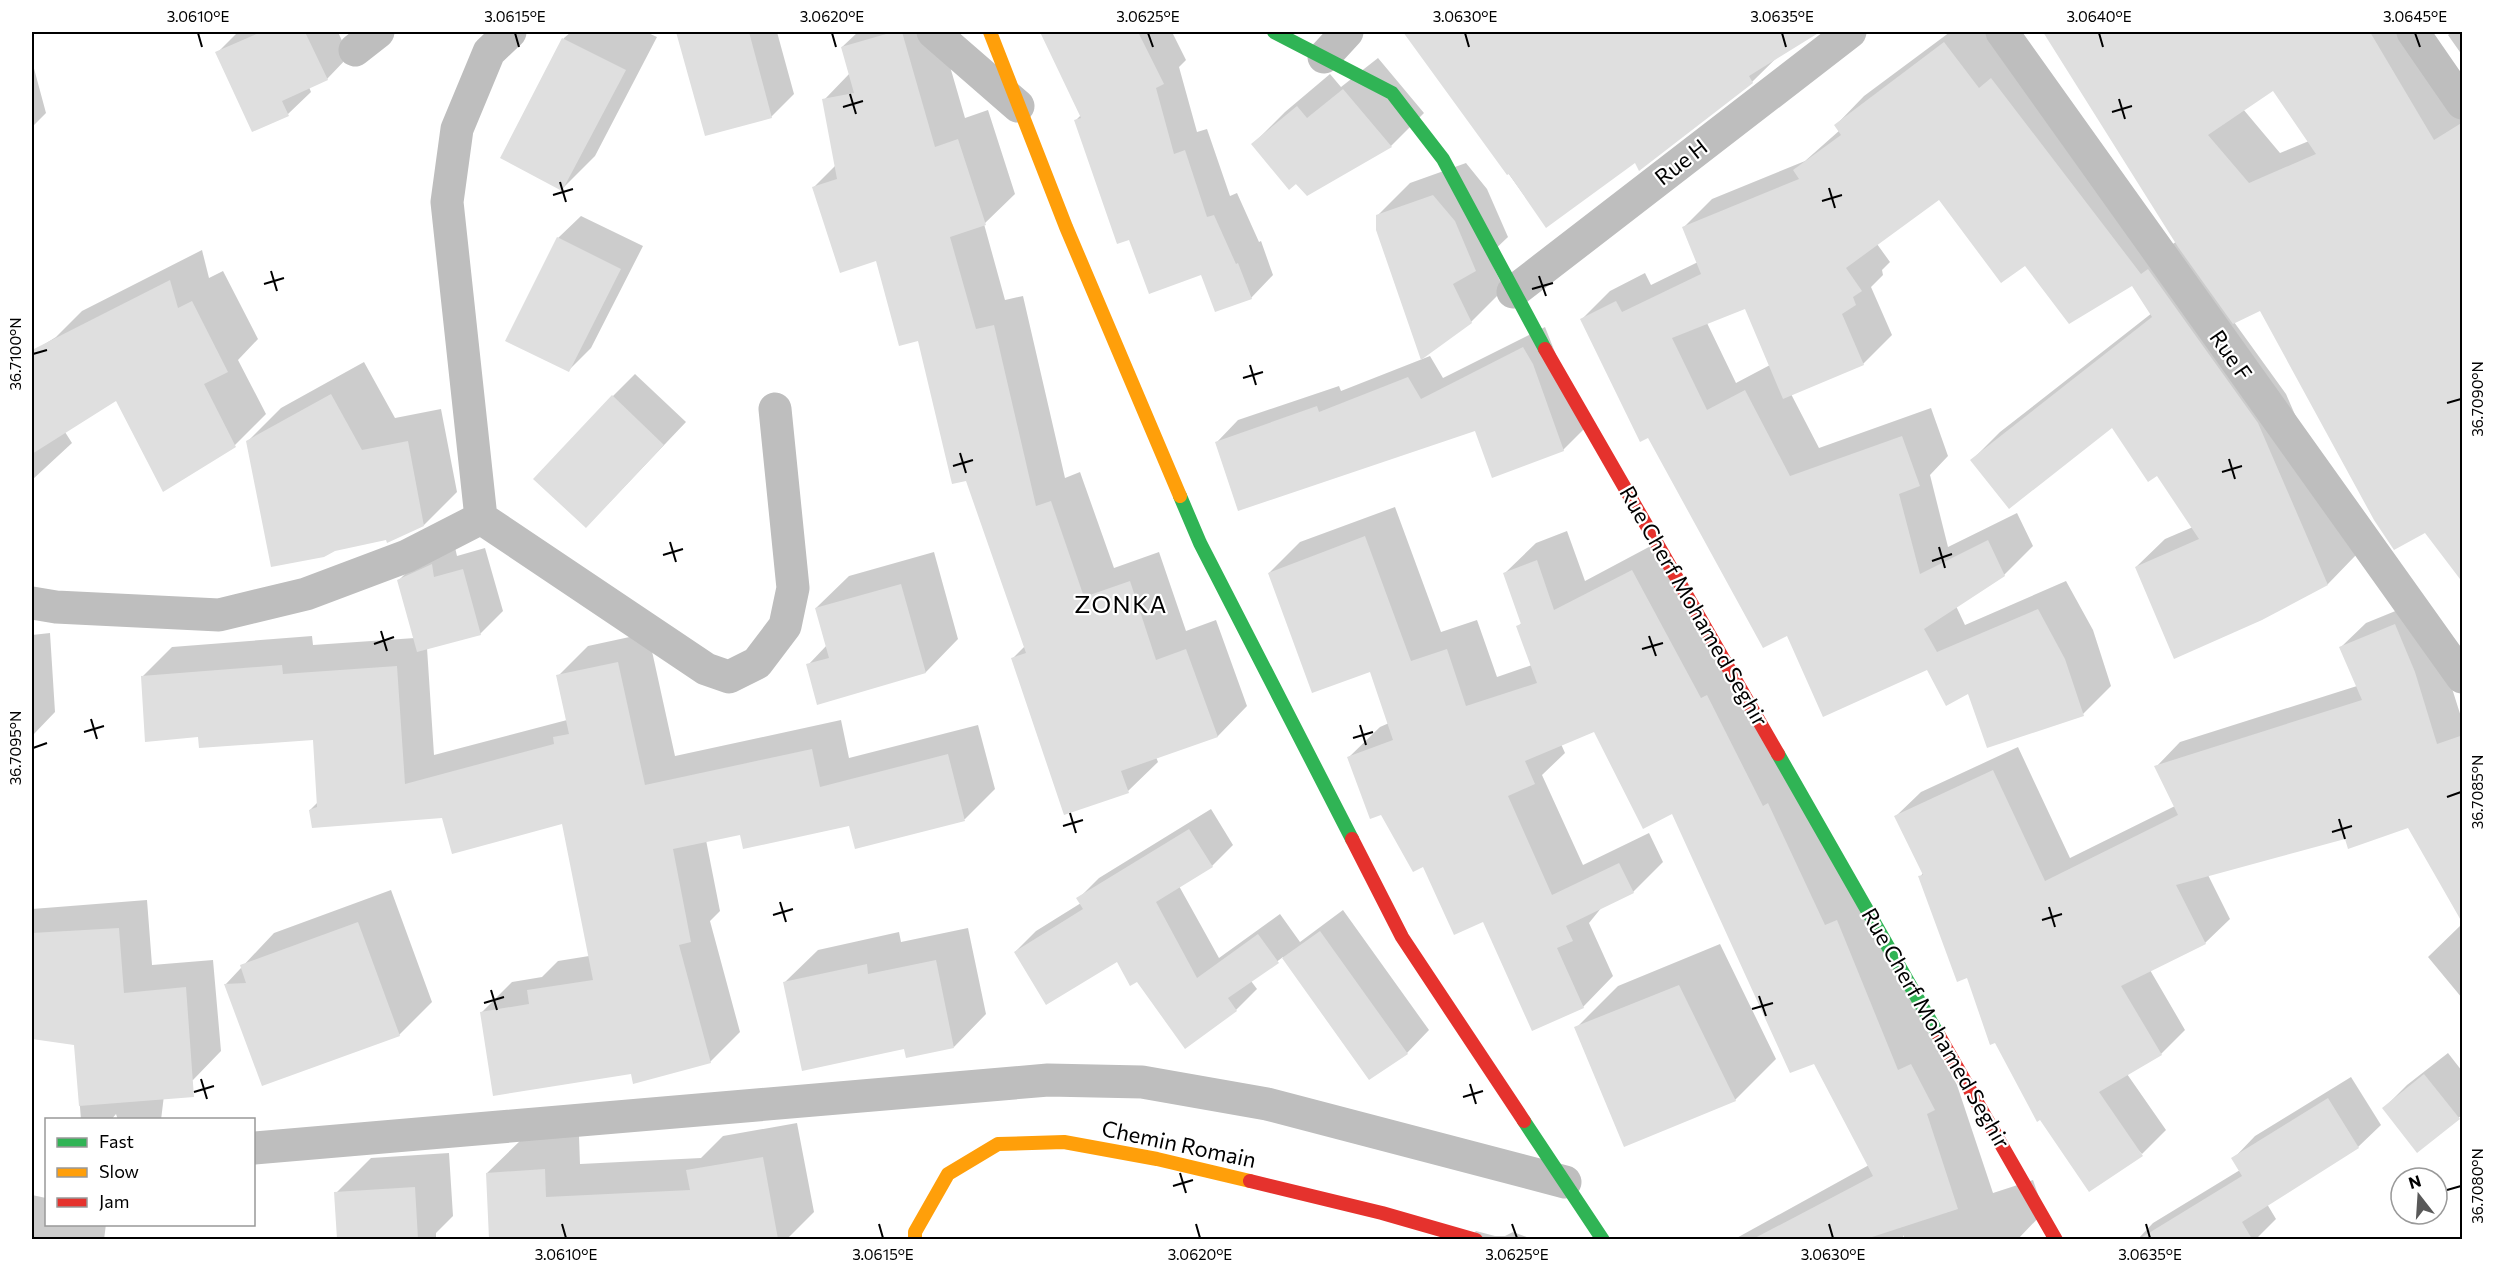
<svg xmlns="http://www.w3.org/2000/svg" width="2494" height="1271" font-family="Commissioner,sans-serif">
  <rect width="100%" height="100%" fill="#fff"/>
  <path fill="#0003" fill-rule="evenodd" d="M238,32H338L349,56L327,79L309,87L311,92L288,114L253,130L217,53Z
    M571,32H646L657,37L595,156L562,189L502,158L564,38Z
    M678,32H777L794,94L771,117L706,135Z
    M858,32H940L965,118L988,110L1015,194L984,224L1005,300L1023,296L1065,478L1080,472L1114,568L1159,552L1186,631L1216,620L1247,706L1218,736L1156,757L1158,762L1128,791L1012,659L1025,646L919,339L877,259L814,187L836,165L824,100L850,73L842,47Z
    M1042,32H1172L1186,60L1179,67L1197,132L1207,129L1230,196L1237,193L1259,242L1261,241L1273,275L1251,298L1130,238L1076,120L1081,115L1072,91Z
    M1407,32H1615L1626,50L1658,32H1803L1752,82L1635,161L1546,226Z
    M1950,32H1986L2008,61L2170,246L2177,241L2044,32H2419L2462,106V580L2260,309L2234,322L2286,394L2356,555L2328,584L2262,619L2136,567L2165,539L2193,527L2157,474L2113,426L1972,460L2000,432L2152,313L2132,284L2025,263L1939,198L1877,244L1890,262L1882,270L1883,275L1871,287L1892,335L1863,364L1791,394L1819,448L1931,408L1948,456L1930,475L1948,547L2017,513L2033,546L2004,575L1956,606L1965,625L2066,581L2093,630L2111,686L2083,714L1969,692L1928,668L1787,634L1649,436L1582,319L1610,291L1645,273L1651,285L1698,262L1683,228L1712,199L1805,161L1840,130L1836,125L1864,96ZM2273,89L2309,141L2280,153L2243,109ZM1746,307L1770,365L1736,383L1707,323Z
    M2452,32H2462V55L2448,35Z
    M1378,58L1424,113L1391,146L1307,194L1253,144L1285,112L1330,74L1341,87Z
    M32,61L46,113L32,127Z
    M1466,163L1487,189L1508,237L1488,256L1504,289L1471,322L1377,216L1410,183Z
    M581,216L643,246L591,348L569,370L558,238Z
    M202,250L209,278L223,271L258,339L238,360L266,414L235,445L164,490L116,399L65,432L72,443L32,480V352L56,337L82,311Z
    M1545,327L1585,428L1563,450L1476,429L1217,442L1238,420L1339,386L1341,391L1430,356L1443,378Z
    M364,362L395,418L441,409L457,492L424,525L248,441L281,408Z
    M635,374L686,422L608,504L613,396Z
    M1395,507L1441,632L1477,620L1497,677L1532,665L1518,627L1522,622L1505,573L1536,543L1567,531L1585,581L1662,540L1957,1085L1993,1193L2033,1180L2044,1212L2017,1240H1906L1903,1235L1904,1240H1733L1869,1165L1815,1062L1673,812L1594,730L1561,744L1565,753L1542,775L1583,865L1649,833L1663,862L1633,892L1602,907L1589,923L1613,976L1583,1007L1423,865L1349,757L1380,727L1389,723L1371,670L1269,573L1300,542Z
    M454,543L457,556L485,548L503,611L480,634L427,648L434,755L567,720L558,676L588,646L648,633L675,756L841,720L849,758L978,725L995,789L965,819L851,824L741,833L706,840L720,911L710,921L740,1032L710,1062L632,1073L482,1012L512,982L542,977L558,961L589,956L564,822L310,810L318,802L314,738L199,736L142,677L172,647L312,636L313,645L415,638L399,580L421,558Z
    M934,552L958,639L926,672L818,703L808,665L827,645L816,608L849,576Z
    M2420,601L2439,647L2462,720V921L2409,826L2346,837L2208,875L2230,919L2205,943L2150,970L2185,1030L2161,1054L2127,1074L2166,1130L2142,1154L1968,976L1920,877L1923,873L1896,816L1921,792L2018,747L2070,858L2175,806L2156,767L2180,742L2357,686L2341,647L2366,623Z
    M50,633L55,712L32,736V635Z
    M1211,809L1233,845L1212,866L1179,886L1219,958L1280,914L1300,942L1343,910L1429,1030L1407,1053L1369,1078L1283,957L1251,981L1257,989L1236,1010L1138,980L1117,960L1015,952L1036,931L1081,903L1078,899L1099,878Z
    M391,890L432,1002L399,1035L225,985L274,933Z
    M147,900L152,965L213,960L221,1051L193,1080L166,1079L161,1120H118L116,1114L111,1120H81L75,1044L32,1037V909Z
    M2462,924V998L2428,957Z
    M968,928L986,1014L954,1047L785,982L818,950L899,932L901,942Z
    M1720,944L1776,1059L1735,1100L1576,1028L1618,986Z
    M2448,1053L2462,1071V1115L2418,1151L2384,1108L2407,1085Z
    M2351,1077L2381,1125L2358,1147L2267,1204L2276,1219L2255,1240H2137L2153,1223L2240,1170L2233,1159L2255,1136Z
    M797,1123L814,1212L786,1240H490L487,1173L522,1139L579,1136L580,1164L701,1158L723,1136Z
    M449,1153L453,1216L436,1233V1240H339L336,1193L371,1158Z
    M32,1195L46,1198V1224H106L104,1240H32Z
    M1476,1231L1495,1236H1505L1513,1232L1535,1240H1467Z"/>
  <path fill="#dfdfdf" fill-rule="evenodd" d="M261,32H305L328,80L282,101L289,116L252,132L215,52Z
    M676,32H749L772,118L705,136Z
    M893,32H902L935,147L958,139L986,225L950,237L976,329L994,325L1036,506L1051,501L1084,597L1130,581L1156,660L1186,649L1218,737L1121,771L1129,793L1064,815L1011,658L1026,653L966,481L952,484L918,341L899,346L876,261L840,273L812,187L837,179L822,99L854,93L841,47Z
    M1040,32H1138L1164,84L1156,88L1174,154L1185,150L1207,217L1214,215L1236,264L1238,263L1252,299L1215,312L1201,275L1149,294L1129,240L1117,244L1074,120L1081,118Z
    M1403,32H1820L1749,76L1753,83L1639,171L1635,163L1546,228L1509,174L1507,175Z
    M2043,32H2370L2434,140L2463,122V583L2425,533L2394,550L2374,520L2260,311L2233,324L2178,247ZM2273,91L2316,154L2249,183L2208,135Z
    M562,38L626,70L562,191L500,158Z
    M1944,42L1979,88L1991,78L2141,274L2148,269L2258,423L2328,585L2262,620L2174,659L2135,567L2199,539L2157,476L2148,482L2112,428L2009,509L1970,460L2152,317L2132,286L2069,324L2025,266L2001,283L1939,200L1846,268L1862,291L1853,297L1856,305L1842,314L1864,365L1783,399L1745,309L1672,338L1707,410L1745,390L1790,476L1902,436L1920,486L1899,494L1920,574L1988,540L2005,576L1924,629L1937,652L2038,609L2065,659L2084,716L1987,748L1968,694L1946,706L1927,670L1823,717L1787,636L1763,648L1648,438L1640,442L1580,319L1616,301L1622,312L1701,274L1682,227L1799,179L1793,170L1841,135L1834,125Z
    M1343,89L1392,147L1307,196L1296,184L1289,190L1251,144L1297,106L1307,118Z
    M1433,195L1455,221L1476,271L1453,284L1472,323L1421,360L1376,230V215Z
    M557,237L621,269L569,372L505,341Z
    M170,280L178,308L192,301L228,372L204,384L236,447L163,492L116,401L32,454V350Z
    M1523,347L1533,364L1564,451L1492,478L1475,431L1238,511L1215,442L1317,406L1319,412L1408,377L1421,399Z
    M331,394L362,450L408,441L424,526L387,543L386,540L335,551L324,557L271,567L246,441Z
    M612,395L664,445L586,528L533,479Z
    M1365,536L1411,661L1447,649L1466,706L1537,683L1516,626L1521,624L1503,573L1537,560L1554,610L1632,570L1701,698L1707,695L1763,806L1768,803L1825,925L1837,920L1898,1070L1911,1064L1935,1110L1927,1114L1958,1209L1866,1239H1753L1873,1176L1814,1064L1790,1073L1672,814L1643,829L1594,732L1525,761L1535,784L1508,796L1552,895L1619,863L1634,893L1566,926L1573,941L1557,948L1584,1008L1532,1031L1483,922L1454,935L1423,867L1413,872L1381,815L1370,819L1347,757L1393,740L1370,672L1312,693L1268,573Z
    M432,564L434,577L463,569L481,635L417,652L397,580Z
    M901,584L926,673L817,705L806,664L829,658L815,608Z
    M2395,624L2415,672L2437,744L2463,735V924L2408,828L2348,849L2345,839L2176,885L2206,944L2121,986L2162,1055L2099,1092L2143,1156L2089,1192L2040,1120L2037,1122L1995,1043L1990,1045L1967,978L1957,982L1918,876L1923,875L1894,816L1993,770L2045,881L2178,815L2154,766L2362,700L2339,647Z
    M618,662L645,785L812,749L820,787L948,754L965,821L855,849L849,826L743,849L740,835L673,849L691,942L679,945L711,1063L633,1084L631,1074L493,1096L480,1012L529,1004L527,990L593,980L562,824L452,854L442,818L312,828L309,810L317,807L313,740L199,748L198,737L145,742L141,676L282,665L283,674L397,666L405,784L554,744L553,737L569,734L556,675Z
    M1189,829L1213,867L1156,902L1197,978L1258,934L1279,963L1228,998L1237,1011L1185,1049L1137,982L1130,986L1117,962L1046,1005L1014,952L1083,909L1076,898Z
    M358,922L400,1036L262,1086L224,984L246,983L240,965Z
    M119,928L124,993L186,987L194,1097L79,1106L74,1045L32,1039V933Z
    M1320,931L1408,1054L1369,1080L1282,958Z
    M936,960L954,1048L906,1058L904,1049L802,1071L783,982L867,964L868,974Z
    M1679,985L1736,1101L1624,1147L1574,1027Z
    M2424,1074L2460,1119L2417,1153L2382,1108Z
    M2328,1098L2359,1148L2242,1222L2252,1239H2139L2242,1176L2231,1158Z
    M763,1157L778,1239H489L486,1173L545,1169L546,1197L690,1190L686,1170Z
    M415,1187L418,1239H337L334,1192Z"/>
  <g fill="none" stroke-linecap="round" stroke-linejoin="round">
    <path stroke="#bebebe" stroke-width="33" d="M510,32L489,52L457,129L447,202L481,518L706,669L729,677L757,663L785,626L793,588L775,409
      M933,32L1018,106
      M2002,32L2462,677
      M2413,32L2462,103
      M355,50L378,32
      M1324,57L1347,32
      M1513,292L1850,32
      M32,603L56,607L219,615L306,594L407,556L481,518
      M254,1148L1048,1080L1142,1082L1267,1104L1565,1182"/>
    <path stroke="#30b455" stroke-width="14" d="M1274,32L1392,93L1443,159L1545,349
      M1180,496L1200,543L1352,839
      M1778,754L1939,1036
      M1524,1121L1603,1240"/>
    <path stroke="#ff9f0a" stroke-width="14" d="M990,32L1066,227L1180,496
      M915,1240V1232L948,1174L998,1144L1064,1142L1157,1159L1250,1181"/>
    <path stroke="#e5322d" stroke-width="14" d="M1545,349L1778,754
      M1352,839L1402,937L1524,1121
      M1939,1036L2056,1240
      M1250,1181L1382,1213L1476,1240"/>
  </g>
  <path fill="none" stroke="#000" stroke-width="2" d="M198,33L202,47M515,33L519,47M832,33L836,47M1148,33L1153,47M1465,33L1469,47M1782,33L1786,47M2099,33L2103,47M2415,33L2420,47M850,94L856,114M2119,99L2125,119M843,107L863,101M2112,112L2132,106M560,182L566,202M1829,188L1835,208M553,195L573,189M1822,201L1842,195M271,271L277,291M1539,276L1546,296M264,284L284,278M1532,289L1553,283M33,354L47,350M1250,365L1256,385M1243,378L1263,372M2447,403L2461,399M960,453L966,473M2229,459L2235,479M953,466L973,460M2222,472L2242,466M670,542L676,562M1939,547L1945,568M663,555L683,549M1932,561L1952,554M381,631L387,651M1649,636L1656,656M374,644L394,637M1642,649L1663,643M91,719L97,739M1360,725L1366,745M84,732L104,726M1353,738L1373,732M33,748L47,743M2447,797L2461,792M1070,813L1076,833M2339,819L2345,839M1063,826L1083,820M2332,832L2352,826M780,902L786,922M2049,907L2055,927M773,915L793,909M2042,920L2062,914M491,990L497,1010M1759,996L1766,1016M484,1003L504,997M1752,1009L1773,1003M201,1079L207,1099M1470,1084L1476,1104M194,1092L214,1086M1463,1097L1483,1091M1180,1173L1186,1193M1173,1186L1193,1180M2447,1190L2461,1186M562,1224L566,1238M879,1224L883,1238M1196,1224L1200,1238M1512,1224L1517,1238M1829,1224L1833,1238M2146,1224L2150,1238"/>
  <g text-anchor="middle" stroke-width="4.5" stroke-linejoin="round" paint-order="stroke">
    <g font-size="22" fill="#000" stroke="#fff">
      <text transform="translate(1681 162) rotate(-38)" y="8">Rue H</text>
      <text transform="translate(2231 355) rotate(55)" y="8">Rue F</text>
      <text transform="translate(1694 606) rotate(60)" y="8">Rue Cherf Mohamed Seghir</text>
      <text transform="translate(1936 1028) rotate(60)" y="8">Rue Cherf Mohamed Seghir</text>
      <text transform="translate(1179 1144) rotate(12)" y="8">Chemin Romain</text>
    </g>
    <g font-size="24" letter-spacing="1.5" fill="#000" stroke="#fff">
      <text x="1121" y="613">ZONKA</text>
    </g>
  </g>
  <rect width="2494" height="1271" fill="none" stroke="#ffffff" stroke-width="66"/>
  <rect x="45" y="1118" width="210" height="108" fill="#ffffff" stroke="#999999" stroke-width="1.5"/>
  <rect x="57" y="1138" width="30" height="9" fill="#30b455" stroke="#999999" stroke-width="1.5"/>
  <text x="99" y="1148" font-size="18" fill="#000000">Fast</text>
  <rect x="57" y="1168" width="30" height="9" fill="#ff9f0a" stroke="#999999" stroke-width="1.5"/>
  <text x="99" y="1178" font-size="18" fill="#000000">Slow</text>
  <rect x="57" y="1198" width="30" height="9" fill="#e5322d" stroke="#999999" stroke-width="1.5"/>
  <text x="99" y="1208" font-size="18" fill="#000000">Jam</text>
  <g transform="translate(2419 1196) rotate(343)"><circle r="28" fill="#ffffff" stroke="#999999" stroke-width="1.5"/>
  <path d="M0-4.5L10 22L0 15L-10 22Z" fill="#595959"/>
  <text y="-9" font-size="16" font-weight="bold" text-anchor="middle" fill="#000000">N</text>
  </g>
  <rect x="33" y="33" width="2428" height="1205" fill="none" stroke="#000" stroke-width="2"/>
  <g font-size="15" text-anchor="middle" fill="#000">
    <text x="198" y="22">3.0610°E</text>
    <text x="515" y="22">3.0615°E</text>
    <text x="832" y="22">3.0620°E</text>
    <text x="1148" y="22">3.0625°E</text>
    <text x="1465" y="22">3.0630°E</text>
    <text x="1782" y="22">3.0635°E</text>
    <text x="2099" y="22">3.0640°E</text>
    <text x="2415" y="22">3.0645°E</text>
    <text transform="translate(16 354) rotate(-90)" y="5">36.7100°N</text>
    <text transform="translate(2478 399) rotate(-90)" y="5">36.7090°N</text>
    <text transform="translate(16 748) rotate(-90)" y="5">36.7095°N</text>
    <text transform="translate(2478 792) rotate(-90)" y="5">36.7085°N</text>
    <text transform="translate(2478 1186) rotate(-90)" y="5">36.7080°N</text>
    <text x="566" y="1260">3.0610°E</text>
    <text x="883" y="1260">3.0615°E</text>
    <text x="1200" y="1260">3.0620°E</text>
    <text x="1517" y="1260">3.0625°E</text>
    <text x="1833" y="1260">3.0630°E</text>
    <text x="2150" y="1260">3.0635°E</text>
  </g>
</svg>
